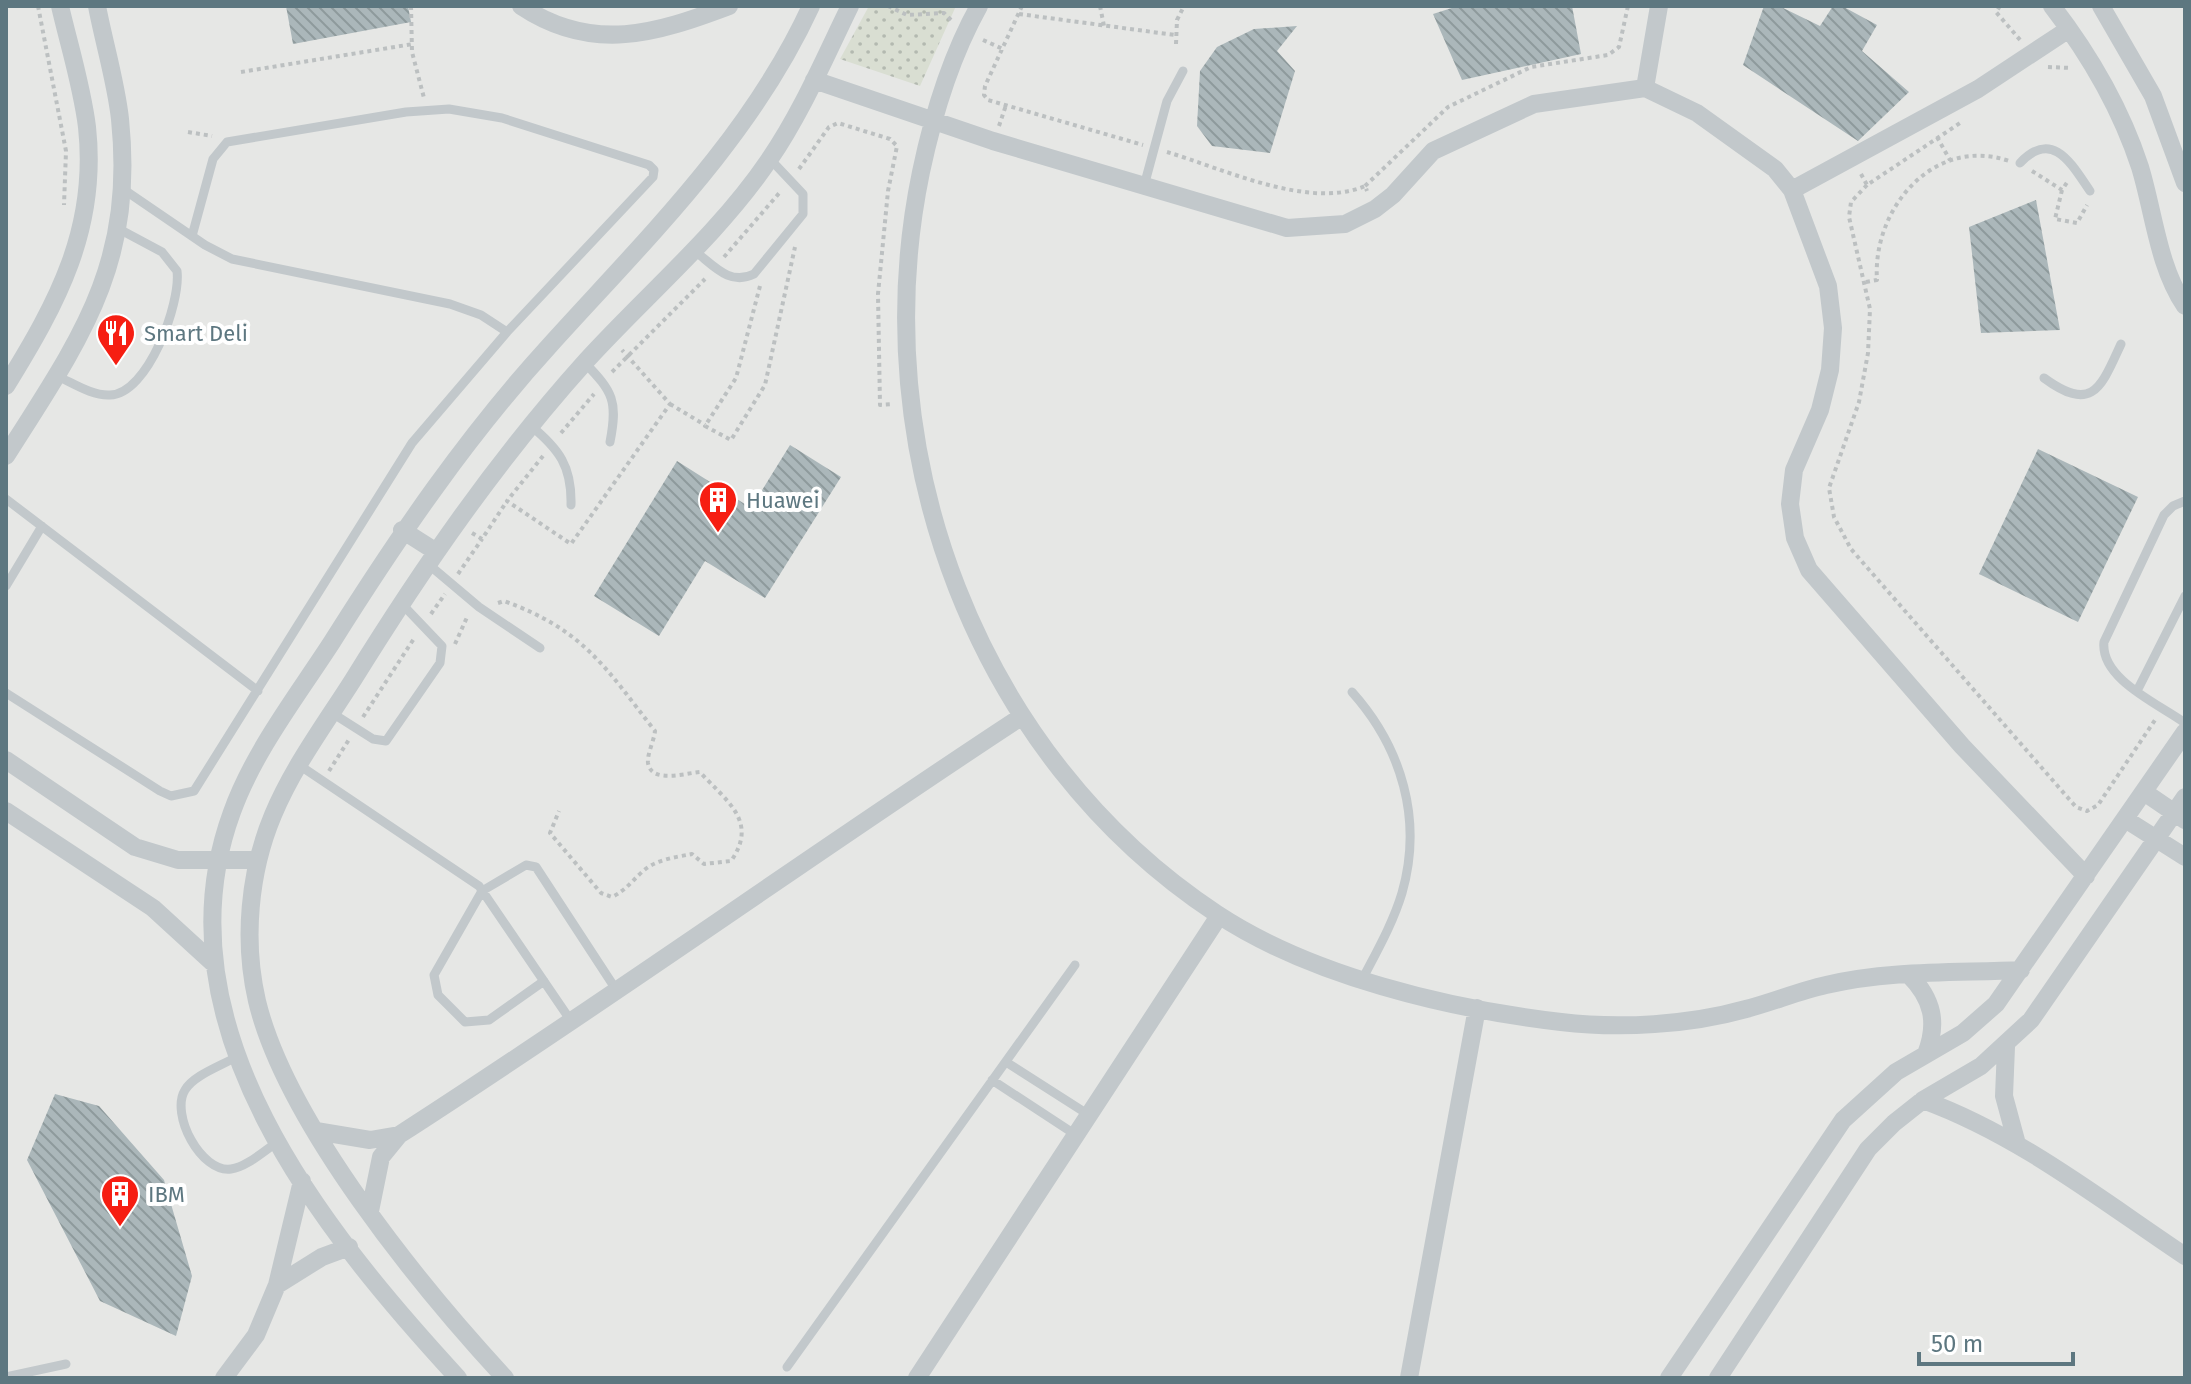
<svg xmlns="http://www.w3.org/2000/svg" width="2191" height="1384" font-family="'Fira Sans',sans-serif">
  <defs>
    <pattern id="park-dots" width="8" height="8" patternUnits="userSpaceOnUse" patternTransform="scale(2)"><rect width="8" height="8" fill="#d9ded2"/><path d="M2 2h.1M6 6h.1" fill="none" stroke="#b3b9b0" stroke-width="1.8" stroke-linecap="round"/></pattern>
    <pattern id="building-back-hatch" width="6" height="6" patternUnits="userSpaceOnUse" patternTransform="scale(2)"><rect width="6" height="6" fill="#abb7ba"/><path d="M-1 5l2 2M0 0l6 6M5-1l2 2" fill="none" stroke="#8e9a9c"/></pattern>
  </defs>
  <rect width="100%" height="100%" fill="#f6f5f2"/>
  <path fill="#e6e7e5" d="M6,6H2185V1378H6Z"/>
  <path fill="url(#park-dots)" d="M869,6H956L920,86L840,59Z"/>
  <path fill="url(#building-back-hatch)" d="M286,6H408L411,22L293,44Z
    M1458,6H1572L1581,54L1462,80L1433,14Z
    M1764,6H1779L1820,26L1833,6H1842L1877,25L1862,51L1909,92L1858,141L1743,65Z
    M1297,26L1277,51L1295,71L1270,153L1212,146L1197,126L1200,71L1217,47L1254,29Z
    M2036,200L2060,330L1981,333L1969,227Z
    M790,445L841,477L765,598L705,561L659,636L594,596L677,461L751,508Z
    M2038,449L2138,497L2078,622L1979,574Z
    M55,1094L99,1106L164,1180L192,1276L176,1336L100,1301L27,1160Z"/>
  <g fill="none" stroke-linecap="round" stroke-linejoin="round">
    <path stroke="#bcc0c1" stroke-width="4" stroke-dasharray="4 4" stroke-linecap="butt" d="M38,6L66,151L64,205
      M411,6L412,52L424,98
      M888,6L907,15L944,13L952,21
      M1022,6L985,86L984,95L988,100L1143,145
      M1100,6L1104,26
      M2000,6L1996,12L2021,41
      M1019,14L1175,35
      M983,40L1003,49
      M1176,44L1177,20L1184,6
      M2048,67L2071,68
      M241,72L413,44
      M999,126L1006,105
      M188,132L212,136
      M1937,137L1950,160
      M1167,152C1224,169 1309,210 1365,186L1367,191
      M799,169L829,127L838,123L890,139L897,146L888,191L878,294L880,405L893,404
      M2032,171L2062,190L2068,181
      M1861,174L1867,185L1963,121
      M1867,185L1851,202L1849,217L1870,309L1868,353L1859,402L1829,488L1834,517L1851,549L2076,807L2087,811L2098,805L2155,720
      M1365,186L1448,107L1531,67L1608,55L1619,47L1628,6
      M2062,190L2055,219L2077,223L2087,205
      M724,257L781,191
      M1866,282L1877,280C1872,209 1934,135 2009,161
      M760,286L736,378L705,426L731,440L765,385L795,247
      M612,372L705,279
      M670,404L705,425
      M561,433L594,394
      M543,456L507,501L571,544L670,404L622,350
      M472,533L482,539L507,501
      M458,574L482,539
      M498,603L504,601C584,630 605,667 655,731C654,741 647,754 648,763C651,784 686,773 700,772C726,801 759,821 731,861L704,864L692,854C676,857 654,860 642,872C631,882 626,890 612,897L601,893L550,833L559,811
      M431,614L445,594
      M455,644L468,615
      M363,717L415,637
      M329,771L350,738"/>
    <path stroke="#c2c8cb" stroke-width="9" d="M2020,163C2053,128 2072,165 2090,191
      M1144,186L1167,101L1183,71
      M123,189L205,245L232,259L450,304L481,315L507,332
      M696,252C714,266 730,286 754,274L803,214V194L770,159
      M585,363C613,392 618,401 610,442
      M57,376C73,383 92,396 110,395C148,394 181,303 177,271L162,252L119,229
      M2044,378C2093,414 2101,387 2121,344
      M530,425C559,449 572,466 571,505
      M6,499L258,691
      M2185,501L2173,506L2164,515L2104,642C2100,679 2159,704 2185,723
      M428,564L479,607L540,648
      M6,586L42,526
      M2138,689L2185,596
      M1352,692C1402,748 1423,820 1402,893C1393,923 1377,951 1363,978
      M6,693L160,791L171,796L194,791L412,443L507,332L653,177L654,170L649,165L502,118L449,109L406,112L227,142L213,159L192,236
      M332,713L373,739L386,741L440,663L442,646L401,603
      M299,765L479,886L571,1021
      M544,981L489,1020L465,1022L438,995L434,975L482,891L526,865L536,867L617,991
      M236,1057C221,1066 194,1075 185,1090C170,1114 201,1173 231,1169C247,1167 265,1150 279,1141
      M1006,1062L1089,1115
      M992,1080L1076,1135
      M787,1367L1075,965
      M6,1377L66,1364"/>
    <path stroke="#c2c8cb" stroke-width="18" d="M521,6C593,54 657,33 729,6
      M979,6C950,58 933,115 921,172C863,451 977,756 1217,914C1311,976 1449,1009 1561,1022C1620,1029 1689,1025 1746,1009C1773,1002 1799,991 1826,985C1889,970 1957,973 2021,970
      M2052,6C2089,54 2121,109 2140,167C2154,213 2158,266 2185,306
      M2101,6L2153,96L2185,183
      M814,80L993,141L1287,228L1345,224L1375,209L1393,195L1433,151L1534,104L1645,88L1697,113L1775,169L1792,190L1828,286L1833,328L1830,370L1820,410L1794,470L1790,504L1795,538L1809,570L1962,746L2086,876
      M1645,88L1659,6
      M1792,190L1978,89L2069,29
      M6,386C58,302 98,228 87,127C82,86 69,45 60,6
      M6,456C80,339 135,266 120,119C116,82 104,43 97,6
      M402,530L435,551
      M6,760L135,847L178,860H258
      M2144,792L2185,820
      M6,811L153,908L212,962
      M2125,819L2185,857
      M1909,975C1933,999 1938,1023 1926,1054
      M2006,1047L2004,1096L2017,1144
      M1923,1100C2019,1135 2101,1200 2185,1256
      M316,1131L370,1140L399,1135
      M370,1211L381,1157L399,1135C609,1000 812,854 1021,717
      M277,1285L322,1257L349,1247
      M224,1378L256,1335L277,1285L302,1181
      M458,1378C323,1231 154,1024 232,812C254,751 297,696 332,642C398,537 467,436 551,344C646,239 751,137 811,6
      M505,1378C421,1287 286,1122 257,1001C243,941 249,872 273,815C293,767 325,724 353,680C423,567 497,460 586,361C648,293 718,235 769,160C802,112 825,57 850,6
      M917,1378L1219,916
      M1409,1378L1477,1008
      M1669,1378L1843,1120L1896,1072L1963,1033L1996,1004L2185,732
      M1718,1378L1868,1149L1894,1123L1923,1100L1981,1066L2031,1020L2185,797"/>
  </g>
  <defs>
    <symbol id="restaurant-pin" viewBox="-11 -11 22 30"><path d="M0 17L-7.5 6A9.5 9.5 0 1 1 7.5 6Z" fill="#f61e12" stroke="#fff"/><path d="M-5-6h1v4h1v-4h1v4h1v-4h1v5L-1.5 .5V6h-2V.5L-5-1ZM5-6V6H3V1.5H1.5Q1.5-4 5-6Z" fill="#fff"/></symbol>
    <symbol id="building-pin" viewBox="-11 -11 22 30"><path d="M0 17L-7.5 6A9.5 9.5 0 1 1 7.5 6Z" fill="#f61e12" stroke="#fff"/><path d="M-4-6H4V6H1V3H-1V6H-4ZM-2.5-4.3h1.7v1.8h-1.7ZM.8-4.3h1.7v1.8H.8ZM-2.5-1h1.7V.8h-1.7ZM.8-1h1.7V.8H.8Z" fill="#fff"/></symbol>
  </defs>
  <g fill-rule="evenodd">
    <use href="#restaurant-pin" x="94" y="311" width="44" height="60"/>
    <use href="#building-pin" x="696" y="478" width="44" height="60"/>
    <use href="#building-pin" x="98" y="1172" width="44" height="60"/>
  </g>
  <g text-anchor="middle" stroke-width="8" stroke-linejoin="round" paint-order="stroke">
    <g font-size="22" fill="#5d7780" stroke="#fff" text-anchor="start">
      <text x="144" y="341">Smart Deli</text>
      <text x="746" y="508">Huawei</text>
      <text x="148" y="1202">IBM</text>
    </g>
  </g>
  <rect width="2191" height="1384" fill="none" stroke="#5d7780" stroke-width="16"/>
  <path d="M1919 1352v12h154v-12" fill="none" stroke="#5d7780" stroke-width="4"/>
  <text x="1931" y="1352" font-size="24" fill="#5d7780" stroke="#ffffff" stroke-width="6" paint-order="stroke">50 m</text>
</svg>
